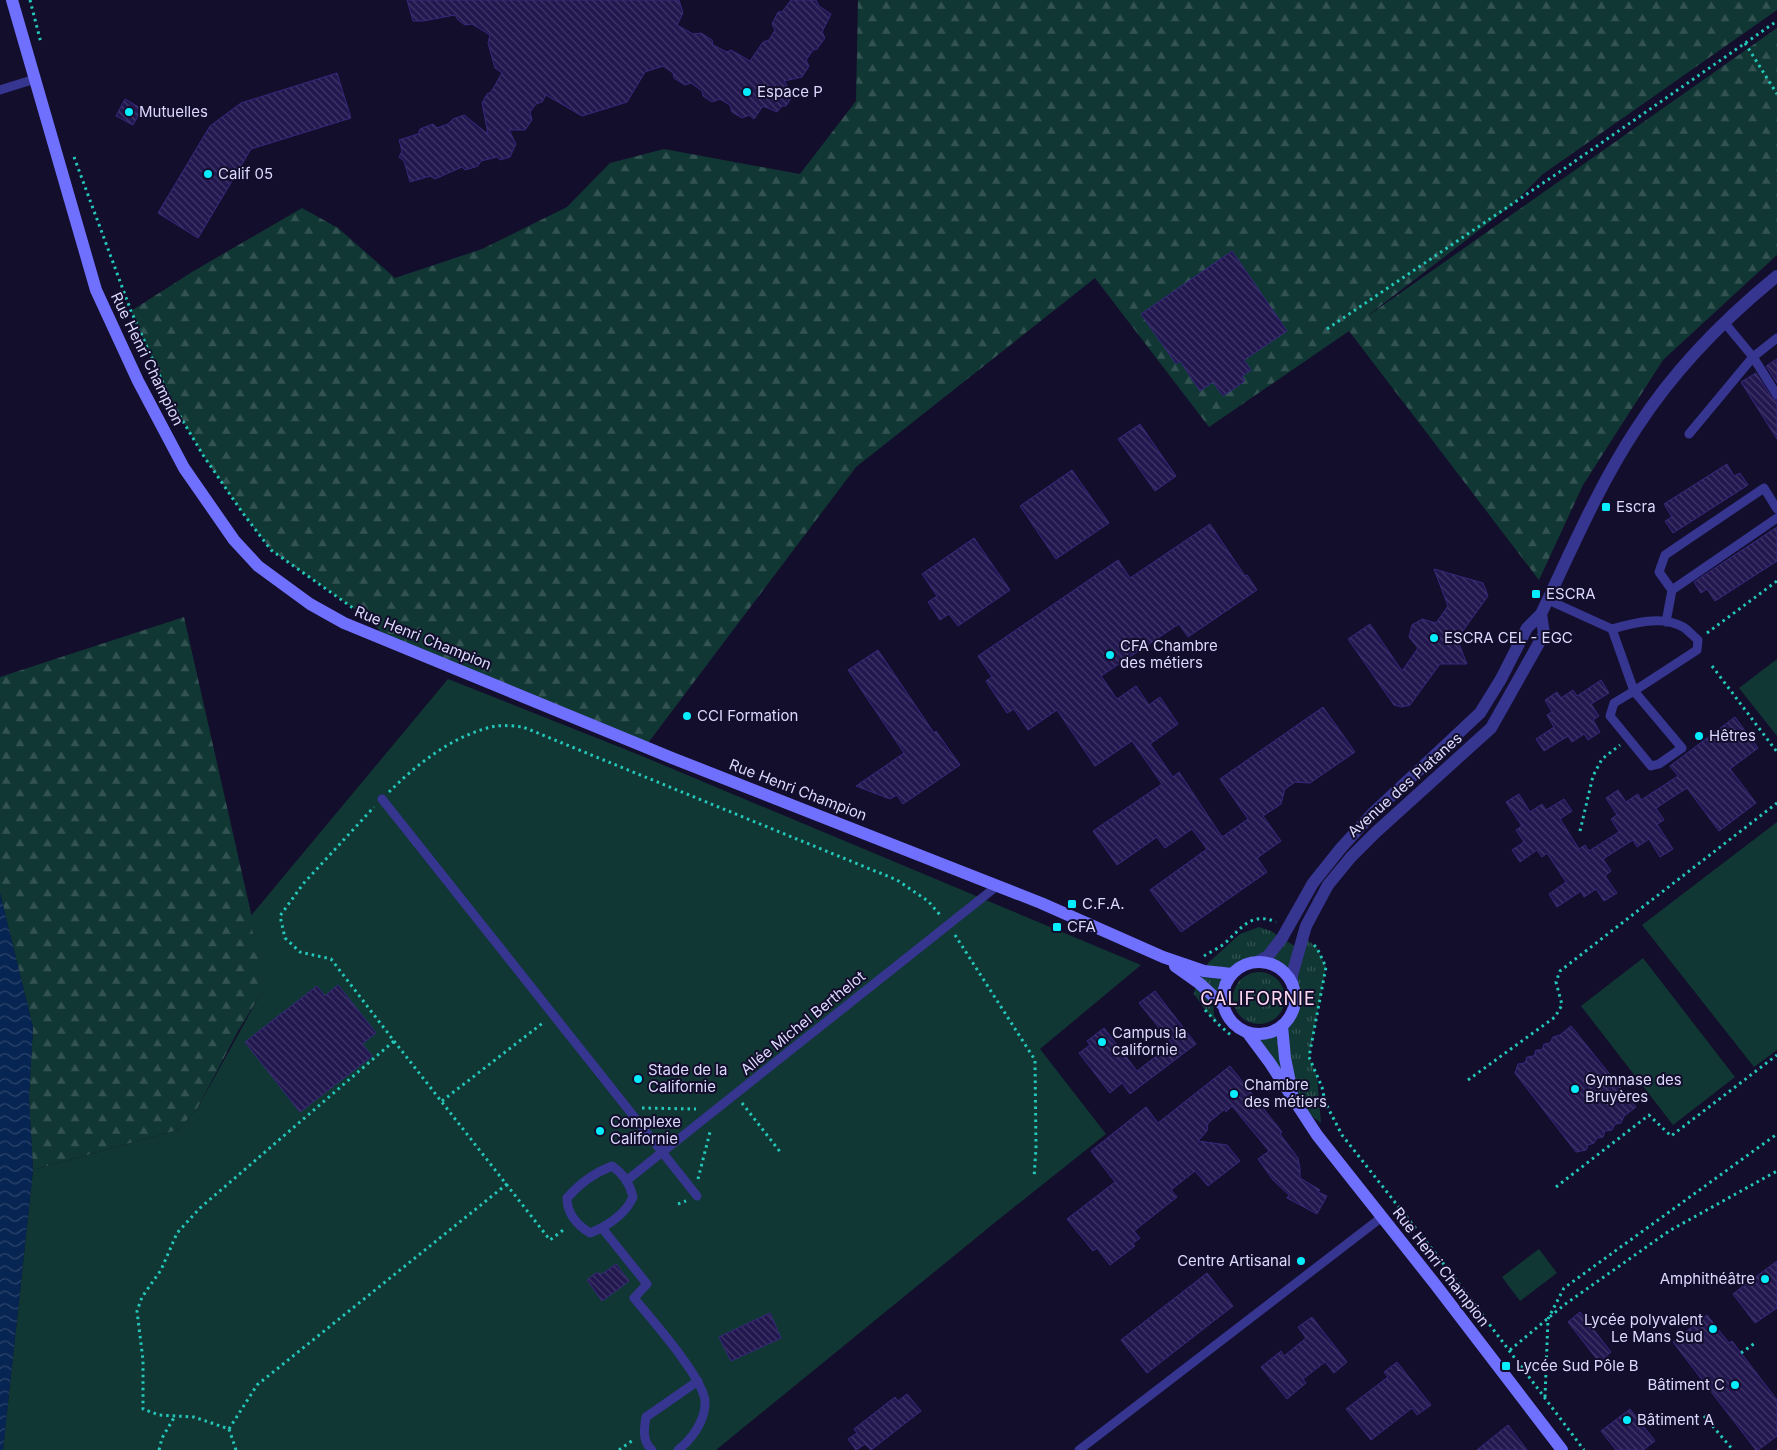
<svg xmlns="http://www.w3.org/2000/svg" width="1777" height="1450" font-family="Inter,sans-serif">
  <defs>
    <pattern id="grass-tufts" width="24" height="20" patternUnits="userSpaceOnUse" patternTransform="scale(1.25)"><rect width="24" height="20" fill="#113734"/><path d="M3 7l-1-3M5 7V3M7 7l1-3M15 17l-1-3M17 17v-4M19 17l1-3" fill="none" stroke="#335352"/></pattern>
    <pattern id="forest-firs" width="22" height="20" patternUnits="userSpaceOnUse" patternTransform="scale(1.25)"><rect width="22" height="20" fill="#113734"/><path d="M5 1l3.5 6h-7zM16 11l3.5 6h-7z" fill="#335352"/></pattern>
    <pattern id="water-waves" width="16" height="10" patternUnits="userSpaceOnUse" patternTransform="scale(1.25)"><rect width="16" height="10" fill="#072552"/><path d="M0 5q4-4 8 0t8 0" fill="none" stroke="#2b446c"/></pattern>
    <pattern id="building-back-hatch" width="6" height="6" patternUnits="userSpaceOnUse" patternTransform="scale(1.25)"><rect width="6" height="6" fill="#22184f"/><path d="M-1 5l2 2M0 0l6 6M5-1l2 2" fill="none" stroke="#423969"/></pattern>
  </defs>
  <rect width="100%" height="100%" fill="#130e2c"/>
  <path fill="url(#grass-tufts)" d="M1259,927L1271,931L1299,949L1303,936L1317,948L1326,967L1309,1057L1317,1075L1321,1123L1295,1103L1253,1033C1301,1038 1310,971 1266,963C1257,961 1248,962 1240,967C1229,974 1223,986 1223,1000L1213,997L1214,1015L1218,1024L1206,1011L1194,994L1195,988L1205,989L1199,983L1208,963L1240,934Z
    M1233 998a26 26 0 1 1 52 0a26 26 0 1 1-52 0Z"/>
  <path fill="url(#forest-firs)" d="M858,0H1777V10L1543,174L1512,205L1362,320L1777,28V255L1663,360L1583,485L1539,580L1349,331L1209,427L1095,278L856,467L645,747L388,642L373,622L271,550L242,512L203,455L171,401L131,311L192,272L302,208L338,228L395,278L482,249L567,207L610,163L664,149L800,174L856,101Z
    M184,617L267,984L238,1031L197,1109L178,1130L33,1170L29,1097L33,1027L0,893V677Z"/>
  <path fill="#113734" d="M1777,659V736L1739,688Z
    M448,679L637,754L1141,965L1040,1049L1106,1134L998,1220L716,1450H3L33,1170L178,1130L197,1109L266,984L249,918Z
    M1777,822V1050L1754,1067L1642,925Z
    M1643,958L1735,1077L1673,1125L1581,1006Z
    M1539,1249L1557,1273L1520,1301L1502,1277Z"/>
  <path fill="url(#water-waves)" d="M0,893L33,1027L29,1097L33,1170L3,1450H0Z"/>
  <path fill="url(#building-back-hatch)" stroke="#37287d" d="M407,0H679L683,13L677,25L693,34L701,33L712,40L713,45L727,52L731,50L750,61L763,42L769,40L775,30L772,24L778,12H782L791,0H816L819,6L831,14L822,32L825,38L817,49L813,50L806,60L809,66L802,77L784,81L793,95L786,106H782L777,112L763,106L754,119L749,115L742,118L732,112L730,105L720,99L712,102L703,96L702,91L691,83L685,85L674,78L673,73L663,66L645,72L627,102L582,116L546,95L542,102L536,104L530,112L532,120L525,130H509L516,144L510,157L500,160L497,157L481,161L478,166L465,170L462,167L435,179L430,176L410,182L404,161L399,157L402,151L399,140L418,134L420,129L433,124L437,128L448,124L453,119L464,115L488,134L482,103L487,94L491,92L502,73L495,68L488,43L490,35L472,24L465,25L458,20L455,15L423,21H413Z
    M337,73L351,118L251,149L198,238L158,213L210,126L241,103Z
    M125,99L142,109L133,125L116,116Z
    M1232,251L1287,331L1244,360L1251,370L1242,376L1245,381L1223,396L1213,382L1200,391L1180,361L1176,364L1141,314Z
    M1777,359V383L1766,366Z
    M1756,373L1772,398L1777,401V439L1741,382Z
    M1140,424L1176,476L1155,491L1118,439Z
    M1727,464L1734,476L1740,473L1748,485L1673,533L1665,521L1672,517L1664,504Z
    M1072,470L1109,523L1056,559L1020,506Z
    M1210,524L1245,576L1247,575L1257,590L1188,637L1179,624L1101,676L1117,699L1136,686L1149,705L1160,697L1178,724L1150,744L1173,777L1179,772L1222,837L1248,819L1220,779L1323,707L1355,752L1310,783L1295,782L1285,789L1281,804L1263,816L1281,841L1257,858L1267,872L1181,932L1150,890L1207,849L1192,829L1165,848L1157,837L1117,865L1093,831L1162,784L1132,741L1095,766L1057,710L1028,730L1014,709L1007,713L986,681L992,677L978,656L1118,560L1130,578Z
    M1777,527V561L1715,601L1707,589L1701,593L1694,582Z
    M974,538L1010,590L958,626L949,614L940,620L928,602L937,596L922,574Z
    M1434,569L1483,583L1488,596L1457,639L1467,664H1440L1410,705L1402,707L1394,705L1348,639L1370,624L1402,671L1418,648L1409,637L1412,625L1422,619L1436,623L1448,606Z
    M878,650L934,733L936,731L960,765L903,804L897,795L890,799L856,786L904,753L848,670Z
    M1601,680L1609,693L1591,704L1599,716L1593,720L1600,732L1588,740L1584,734L1572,742L1568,736L1544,751L1536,739L1554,727L1547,715L1552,712L1545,700L1557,692L1561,698L1573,690L1577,696Z
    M1735,717L1758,748L1730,769L1756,803L1719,831L1687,788L1656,808L1664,820L1657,824L1673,849L1660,857L1649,839L1637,847L1633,840L1603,859L1611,871L1605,876L1617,893L1604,901L1596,889L1584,897L1581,891L1557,907L1549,894L1566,882L1547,853L1542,857L1537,850L1520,862L1512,850L1524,842L1516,830L1522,826L1506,802L1519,794L1530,812L1542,804L1546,810L1564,799L1572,811L1560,819L1579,849L1585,845L1589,851L1619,832L1611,819L1617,815L1606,798L1618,790L1626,802L1638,794L1641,800L1678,776L1670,766Z
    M338,985L376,1033L362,1044L372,1056L300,1112L245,1042L317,986L325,996Z
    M1155,991L1196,1044L1130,1094L1122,1083L1110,1093L1079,1053L1090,1045L1087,1041L1104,1028L1137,1071L1172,1044L1139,1003Z
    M1571,1026L1636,1107L1624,1116L1621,1123L1615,1124L1612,1130L1605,1131L1603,1137L1597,1138L1594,1143L1588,1145L1586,1150L1576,1152L1515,1073L1518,1064L1525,1063L1527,1057L1534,1056L1536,1050H1542L1544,1044L1550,1043L1553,1037L1560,1035Z
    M1230,1066L1282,1132L1280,1134L1298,1158L1300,1169V1178L1320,1190L1318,1192L1327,1196L1317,1214L1287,1198L1289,1195L1273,1180L1258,1159L1269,1151L1232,1106L1226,1112L1225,1109L1208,1123L1207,1131L1198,1141L1227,1145L1240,1161L1208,1186L1195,1171L1171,1190L1177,1197L1134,1231L1140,1238L1132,1244L1135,1246L1110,1265L1097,1248L1093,1251L1067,1219L1115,1182L1091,1151L1146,1107L1158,1123Z
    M1777,1261V1308L1755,1323L1733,1294Z
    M616,1264L629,1281L602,1301L587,1280L596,1273L602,1274Z
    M1207,1273L1233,1306L1147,1373L1121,1340Z
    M1580,1312L1611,1352L1599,1362L1568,1322Z
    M770,1313L781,1338L731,1361L719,1337Z
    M1707,1315L1729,1343L1732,1341L1777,1400V1436L1758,1450H1756L1673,1342Z
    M1312,1317L1347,1362L1334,1373L1325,1362L1303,1379L1306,1383L1287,1399L1261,1367L1281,1351L1284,1356L1306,1338L1298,1327Z
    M1397,1362L1431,1405L1417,1415L1412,1408L1371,1440L1346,1409L1388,1377L1384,1372Z
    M907,1394L921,1411L871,1450L865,1444L856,1450L848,1439L857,1433L854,1429L895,1397L898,1401Z
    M1630,1409L1655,1441L1643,1450H1616L1601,1431Z
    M1508,1425L1527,1450H1477Z"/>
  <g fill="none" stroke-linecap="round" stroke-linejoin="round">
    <path stroke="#24c8ba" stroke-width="3" stroke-dasharray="2.5 4" stroke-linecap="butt" d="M30,0L41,43
      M1745,43L1777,94
      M74,157L131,311L171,401L203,455L242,512L271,550L360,613
      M1327,329L1558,173L1777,21
      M1707,633L1777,581
      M1712,666L1777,752
      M389,792C418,763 455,734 496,726C505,725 515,726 523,727L897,880L928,901L941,916
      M1580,831L1593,776L1602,759L1620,745
      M955,935L1035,1060L1036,1148L1034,1178
      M1314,945L1317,948L1326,967L1309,1057L1322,1087L1325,1102L1342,1135L1450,1272L1584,1450
      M1204,956C1210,952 1218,949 1225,943C1241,929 1251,911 1276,922
      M1205,1010L1218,1024L1233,1037
      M394,1041L550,1240L566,1228
      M1468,1080L1555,1017L1562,1005L1556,982L1560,971L1777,803
      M442,1101L544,1022
      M742,1103L781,1153
      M642,1108L696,1109
      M698,1179L710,1132
      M1556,1187L1649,1115L1671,1136L1777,1055
      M678,1204L686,1201
      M1510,1350L1564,1305L1669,1231L1777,1171
      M1741,1353L1755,1343
      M1545,1397L1548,1319L1564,1288L1777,1134
      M1704,1416L1733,1450
      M229,1429L257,1385L507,1184
      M159,1450L162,1438L175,1416
      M236,1450L229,1429L194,1417L159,1415L143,1409V1360L137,1311L142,1297L161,1270L177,1233L200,1208L394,1041L331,959L300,952L285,938L280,916L303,884L374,807
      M619,1450L633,1440"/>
    <path stroke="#36358f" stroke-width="9" d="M0,90L35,79
      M1724,322L1753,357L1777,395
      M1689,434L1753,357L1777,338
      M1672,590L1659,572L1665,555L1764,488L1777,509
      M1548,600L1612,629C1633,623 1662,615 1683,627C1688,630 1693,636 1698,640L1697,650L1634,691L1612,629
      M1666,622L1672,590L1777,518
      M1634,691L1682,748L1659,764L1651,766L1610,716L1614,703Z
      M382,799L697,1196
      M612,1166C624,1174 630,1184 633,1197C626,1214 606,1227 590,1233C577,1225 567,1213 567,1198C580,1183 594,1173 612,1166Z
      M626,1181L997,886
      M602,1228L647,1284L634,1298C651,1319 703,1377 705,1401C706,1420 692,1439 678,1450
      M652,1450C642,1441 644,1429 646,1417L698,1381
      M1079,1450L1382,1217"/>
    <path stroke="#36358f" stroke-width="12" d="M1257,962L1268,956L1282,938L1313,883L1341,848L1372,814L1480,713L1501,679L1527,628L1541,614C1570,553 1599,485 1636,429C1674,370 1723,320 1777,276
      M1292,984V975L1306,926L1328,885L1351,857L1375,833L1491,728L1544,634L1541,614"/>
    <path stroke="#7070ff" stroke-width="12" d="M12,0L96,290L138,381L184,468L234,540L258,566L310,604L344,623L672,758L1041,903L1163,957L1204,971L1232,974
      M1223 998a36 36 0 1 1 72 0a36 36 0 1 1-72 0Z
      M1175,966L1199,983L1224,1006
      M1282,1026L1285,1058L1292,1092
      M1247,1032L1270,1063L1317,1135L1435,1284L1562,1450"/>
  </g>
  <g fill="#05edff" stroke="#130e2c" stroke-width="2">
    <circle cx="747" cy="92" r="5"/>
    <circle cx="129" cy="112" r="5"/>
    <circle cx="208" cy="174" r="5"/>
    <rect x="1601" y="502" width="10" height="10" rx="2.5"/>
    <rect x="1531" y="589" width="10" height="10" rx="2.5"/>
    <circle cx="1434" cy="638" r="5"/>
    <circle cx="1110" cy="655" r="5"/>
    <circle cx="687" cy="716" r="5"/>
    <circle cx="1699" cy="736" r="5"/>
    <rect x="1067" y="899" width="10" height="10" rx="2.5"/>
    <rect x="1052" y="922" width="10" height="10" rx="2.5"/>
    <circle cx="1102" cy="1042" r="5"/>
    <circle cx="638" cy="1079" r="5"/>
    <circle cx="1575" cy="1089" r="5"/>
    <circle cx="1234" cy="1094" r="5"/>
    <circle cx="600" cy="1131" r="5"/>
    <circle cx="1301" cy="1261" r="5"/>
    <circle cx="1765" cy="1279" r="5"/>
    <circle cx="1713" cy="1329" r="5"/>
    <rect x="1501" y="1361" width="10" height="10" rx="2.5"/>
    <circle cx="1735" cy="1385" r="5"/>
    <circle cx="1627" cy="1420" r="5"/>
  </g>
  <g text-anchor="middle" stroke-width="4" stroke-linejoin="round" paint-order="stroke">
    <g font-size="15" fill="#dcd9ff" stroke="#130e2c" text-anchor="start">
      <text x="757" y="97">Espace P</text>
      <text x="139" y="117">Mutuelles</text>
      <text x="218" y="179">Calif 05</text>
      <text x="1616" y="512">Escra</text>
      <text x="1546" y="599">ESCRA</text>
      <text x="1444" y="643">ESCRA CEL - EGC</text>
      <text x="1120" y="651">CFA Chambre<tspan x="1120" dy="17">des métiers</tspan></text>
      <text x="697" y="721">CCI Formation</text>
      <text x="1709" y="741">Hêtres</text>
      <text x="1082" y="909">C.F.A.</text>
      <text x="1067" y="932">CFA</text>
      <text x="1112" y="1038">Campus la<tspan x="1112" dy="17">californie</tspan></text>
      <text x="648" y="1075">Stade de la<tspan x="648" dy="17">Californie</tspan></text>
      <text x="1585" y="1085">Gymnase des<tspan x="1585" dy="17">Bruyères</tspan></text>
      <text x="1244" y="1090">Chambre<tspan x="1244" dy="17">des métiers</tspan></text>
      <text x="610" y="1127">Complexe<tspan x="610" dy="17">Californie</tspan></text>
      <text x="1291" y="1266" text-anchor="end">Centre Artisanal</text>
      <text x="1755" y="1284" text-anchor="end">Amphithéâtre</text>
      <text x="1703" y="1325" text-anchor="end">Lycée polyvalent<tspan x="1703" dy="17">Le Mans Sud</tspan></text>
      <text x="1516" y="1371">Lycée Sud Pôle B</text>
      <text x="1725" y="1390" text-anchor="end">Bâtiment C</text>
      <text x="1637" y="1425">Bâtiment A</text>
    </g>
    <g font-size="15" fill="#dcd9ff" stroke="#130e2c">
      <text transform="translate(147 359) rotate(64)" y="5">Rue Henri Champion</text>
      <text transform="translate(423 638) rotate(22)" y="5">Rue Henri Champion</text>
      <text transform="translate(1405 785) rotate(-42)" y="5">Avenue des Platanes</text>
      <text transform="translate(798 790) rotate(21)" y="5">Rue Henri Champion</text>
      <text transform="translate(803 1023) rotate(-39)" y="5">Allée Michel Berthelot</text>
      <text transform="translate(1441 1267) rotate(52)" y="5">Rue Henri Champion</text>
    </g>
    <g font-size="18" letter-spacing="1" fill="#ffdbf3" stroke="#130e2c">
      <text x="1258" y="1005">CALIFORNIE</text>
    </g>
  </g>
</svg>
